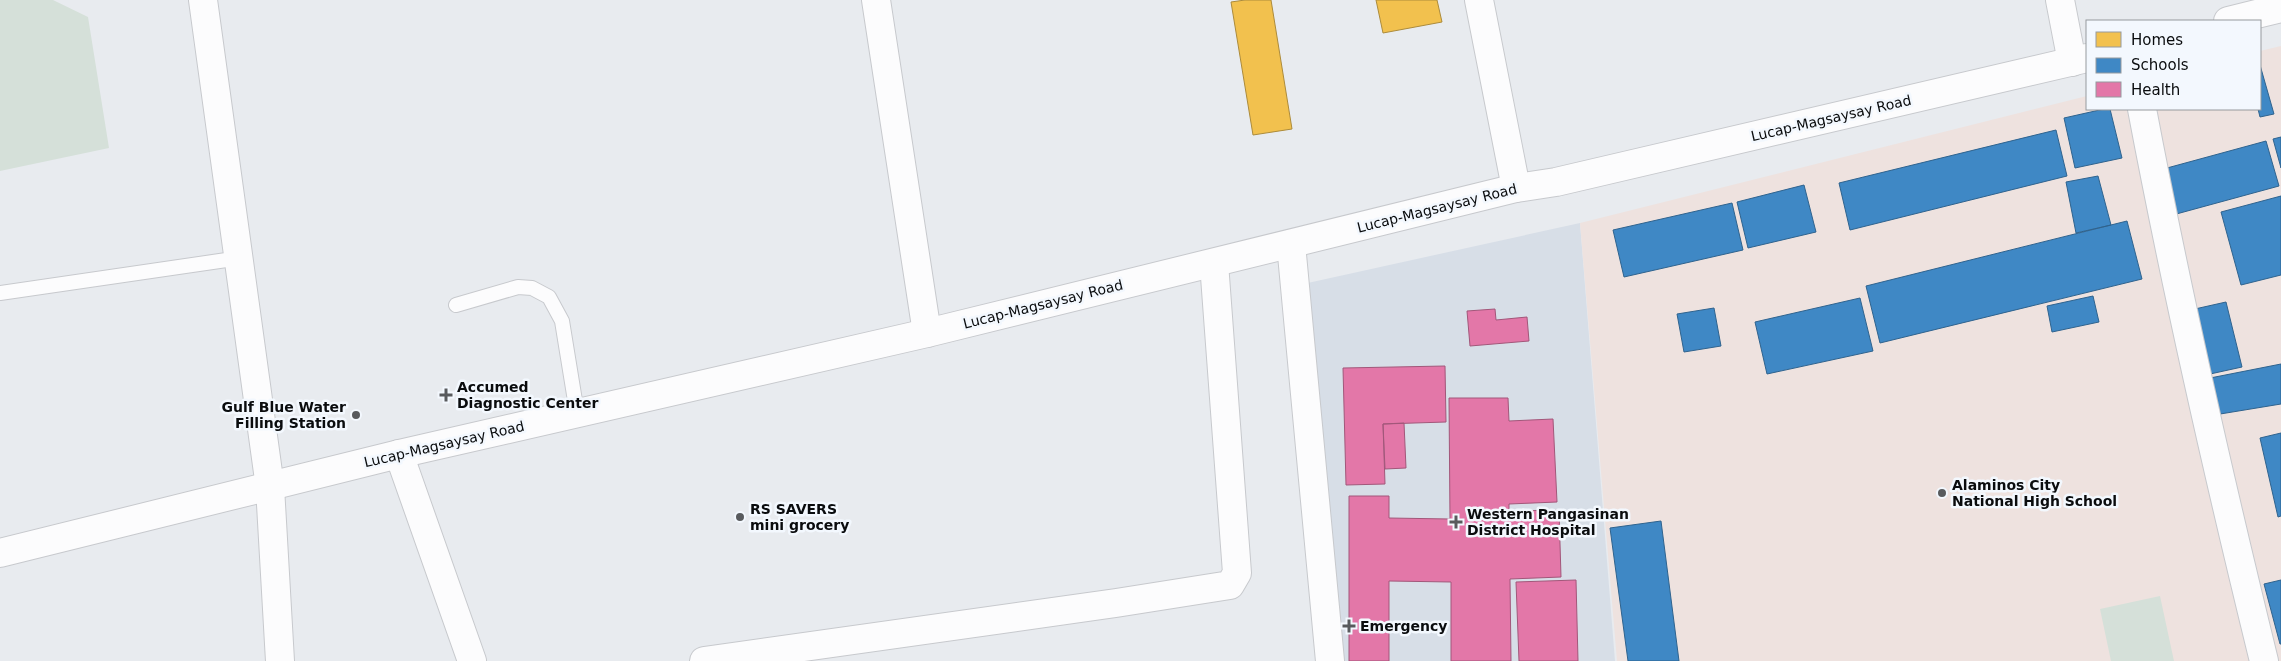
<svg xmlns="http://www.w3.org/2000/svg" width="2281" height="661" font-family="'DejaVu Sans',sans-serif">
  <rect width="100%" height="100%" fill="#e8ebef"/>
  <path fill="#d7dee7" d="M1580,223L1615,661H1323L1285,288Z"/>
  <path fill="#eee2df" d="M2281,46V661H1617L1580,223L2087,96V109H2260V51Z"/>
  <path fill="#d5e0d9" d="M0,0H53L88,17L109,148L0,171Z
    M2160,596L2174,661H2111L2100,609Z"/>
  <path fill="#f2c14e" stroke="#ac8b3b" d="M1245,0H1271L1292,129L1253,135L1231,2Z
    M1376,0H1437L1442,22L1383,33Z"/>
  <path fill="#3f88c5" stroke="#2f638e" d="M2260,65L2274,114L2260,117L2258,109H2260Z
    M2104,109H2110L2122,158L2075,168L2064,118Z
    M2056,130L2067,176L1850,230L1839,183Z
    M2281,137V168L2273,139Z
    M2266,141L2279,186L2169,216L2156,171Z
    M2098,176L2111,225L2076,233L2066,182Z
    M1804,185L1816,232L1748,248L1737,202Z
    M2281,196V275L2241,285L2221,212Z
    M1732,203L1743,250L1624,277L1613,230Z
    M2127,221L2142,279L1880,343L1866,286Z
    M2093,296L2099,322L2052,332L2047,306Z
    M1860,298L1873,351L1767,374L1755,322Z
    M2226,302L2242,367L2201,376L2186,311Z
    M1714,308L1721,346L1684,352L1677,314Z
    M2281,364V404L2208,416L2200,380Z
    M2281,433V516L2278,517L2260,438Z
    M1661,521L1679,661H1628L1610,528Z
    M2281,580V644H2280L2264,584Z"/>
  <path fill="#e377a8" stroke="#a2577a" d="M1495,309L1496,320L1527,317L1529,341L1470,346L1467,311Z
    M1445,366L1446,422L1383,424L1385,484L1346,485L1343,368Z
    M1449,398H1508L1509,421L1553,419L1557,502L1509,504V511L1559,510L1561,577L1510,579L1511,661H1451V582L1389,581V661H1349V496H1389V518L1450,519Z
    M1404,423L1406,468L1385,469L1383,424Z
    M1576,580L1578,661H1519L1516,582Z"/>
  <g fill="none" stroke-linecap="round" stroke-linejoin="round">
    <defs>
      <path id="service" d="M0,293L240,258
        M456,305L518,287L532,288L549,297L562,321L577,413"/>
      <path id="minor" d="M203,0L270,487L280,661
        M876,0L927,333
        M1479,0L1516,188
        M2060,0L2072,62
        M2142,109C2177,294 2219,478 2264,661
        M1291,244L1330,661
        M399,454L472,661
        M704,661L1116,603L1230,585L1237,573L1214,263"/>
      <path id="tertiary" d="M2228,21L2281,8
        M0,553L399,454L927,333L1516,188L1556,182L2087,58"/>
    </defs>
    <use href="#service" stroke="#c7c9cd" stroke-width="16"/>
    <use href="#minor" stroke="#c7c9cd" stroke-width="30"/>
    <use href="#tertiary" stroke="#c7c9cd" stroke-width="30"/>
    <use href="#service" stroke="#fcfcfd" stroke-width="14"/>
    <use href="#minor" stroke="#fcfcfd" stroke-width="28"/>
    <use href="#tertiary" stroke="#fcfcfd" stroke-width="28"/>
  </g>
  <g fill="#585a5d" stroke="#f3f8fe" stroke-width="2">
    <path d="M443.5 387.5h5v5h5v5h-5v5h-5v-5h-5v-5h5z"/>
    <circle cx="356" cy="415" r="5"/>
    <circle cx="1942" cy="493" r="5"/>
    <circle cx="740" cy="517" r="5"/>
    <path d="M1453.5 514.5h5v5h5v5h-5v5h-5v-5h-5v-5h5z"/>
    <path d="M1346.5 618.5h5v5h5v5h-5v5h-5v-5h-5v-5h5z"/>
  </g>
  <g text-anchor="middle" stroke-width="5" stroke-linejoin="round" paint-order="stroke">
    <g font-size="14" fill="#0a0c0e" stroke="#f3f8fe">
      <text transform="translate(1831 118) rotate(-13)" y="5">Lucap-Magsaysay Road</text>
      <text transform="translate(1437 208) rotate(-14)" y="5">Lucap-Magsaysay Road</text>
      <text transform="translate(1043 304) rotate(-14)" y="5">Lucap-Magsaysay Road</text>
      <text transform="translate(444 444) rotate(-13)" y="5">Lucap-Magsaysay Road</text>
    </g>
    <g font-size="14" font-weight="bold" fill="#0a0c0e" stroke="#f3f8fe" text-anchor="start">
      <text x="457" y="392">Accumed<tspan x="457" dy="16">Diagnostic Center</tspan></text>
      <text x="346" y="412" text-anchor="end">Gulf Blue Water<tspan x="346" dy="16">Filling Station</tspan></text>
      <text x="1952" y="490">Alaminos City<tspan x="1952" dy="16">National High School</tspan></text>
      <text x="750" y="514">RS SAVERS<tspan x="750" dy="16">mini grocery</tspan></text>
      <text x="1467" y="519">Western Pangasinan<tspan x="1467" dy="16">District Hospital</tspan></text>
      <text x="1360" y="631">Emergency</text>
    </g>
  </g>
  <rect x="2086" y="20" width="175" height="90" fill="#f3f8fe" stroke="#969a9e"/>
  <rect x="2096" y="32" width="25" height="15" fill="#f2c14e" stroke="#969a9e"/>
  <text x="2131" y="45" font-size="15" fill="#0a0c0e">Homes</text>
  <rect x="2096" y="58" width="25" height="15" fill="#3f88c5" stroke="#969a9e"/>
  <text x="2131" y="70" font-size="15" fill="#0a0c0e">Schools</text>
  <rect x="2096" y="82" width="25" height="15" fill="#e377a8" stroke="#969a9e"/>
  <text x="2131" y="95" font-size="15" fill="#0a0c0e">Health</text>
</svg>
